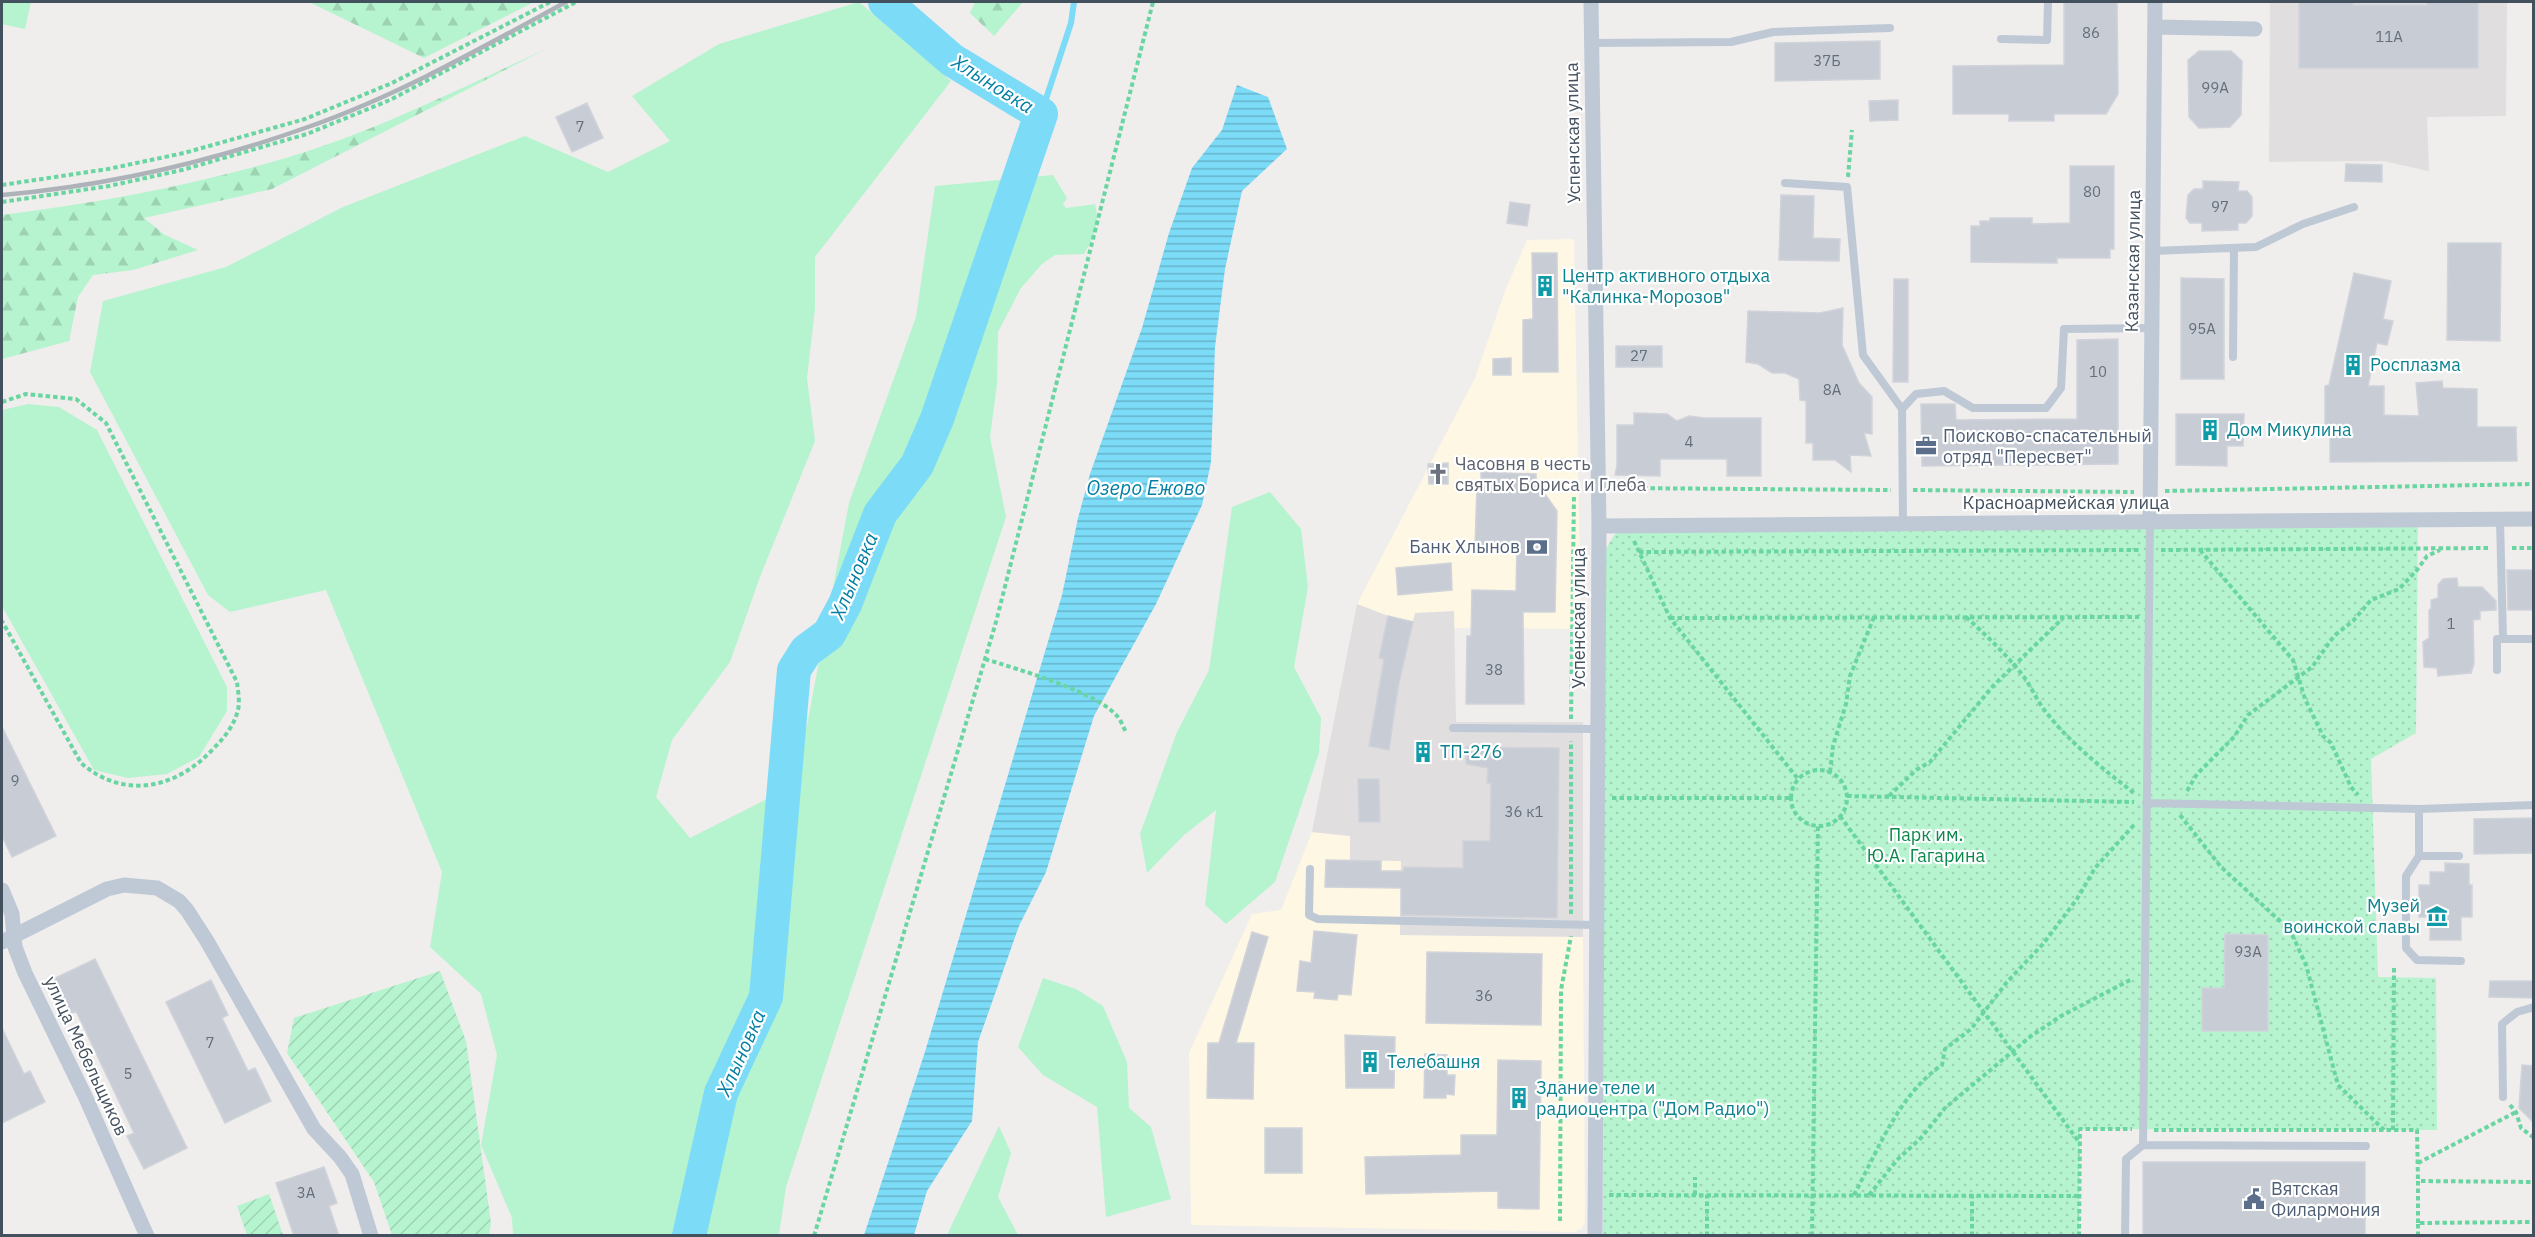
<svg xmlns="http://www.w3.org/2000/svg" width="2535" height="1237" font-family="'IBM Plex Sans',sans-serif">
  <defs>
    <pattern id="forest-firs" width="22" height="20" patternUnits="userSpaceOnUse" patternTransform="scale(1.5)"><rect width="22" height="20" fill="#b5f4ce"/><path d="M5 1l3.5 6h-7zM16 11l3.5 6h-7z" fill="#9dd3b3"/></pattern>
    <pattern id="park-dots" width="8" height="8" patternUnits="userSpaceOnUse" patternTransform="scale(1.5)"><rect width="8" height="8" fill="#b5f4ce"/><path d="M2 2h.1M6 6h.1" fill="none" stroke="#9dd3b3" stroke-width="1.8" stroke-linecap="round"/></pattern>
    <pattern id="garden-furrows" width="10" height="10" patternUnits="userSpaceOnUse" patternTransform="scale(1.5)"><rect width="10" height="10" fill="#b5f4ce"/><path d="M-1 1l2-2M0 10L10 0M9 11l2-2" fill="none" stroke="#9dd3b3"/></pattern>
    <pattern id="water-rules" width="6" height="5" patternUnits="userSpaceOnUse" patternTransform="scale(1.5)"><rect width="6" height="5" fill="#7cdbf7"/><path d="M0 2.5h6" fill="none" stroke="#67b4cb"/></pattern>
  </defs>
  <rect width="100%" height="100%" fill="#f0eded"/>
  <path fill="#fef7e3" d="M1574,239L1581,629L1454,628V612L1413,622L1388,616L1357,604L1475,378L1505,291L1527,240Z
    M1312,832L1350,836V860L1401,861V935L1583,937L1585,1222L1581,1229L1574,1232L1191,1225L1189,1053L1252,914L1281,910Z"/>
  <path fill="#e1dedf" d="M2270,2H2507L2506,116L2427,117L2429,171L2383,161L2269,162Z
    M1357,604L1388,616L1413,621L1415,613L1454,611L1456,722H1583V937L1400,935L1401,861L1350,860V836L1312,832Z"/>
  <path fill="#b5f4ce" d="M2,2H31L25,29L2,24Z
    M859,2L951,81L815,257V309L807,378L815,441L760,577L730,662L672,740L656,797L690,838L773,796L807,725L849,503L916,317L935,186L1053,175L1067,198L1063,204L1066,208L1095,204C1100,225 1094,237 1084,254L1055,255L1042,264L1021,288L998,332L997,384L990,437L1006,517L786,1187L779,1235H513L512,1218L481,1145L497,1055L481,994L430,947L442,872L326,590L230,612L208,595L90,372L103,301L226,267L343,207L525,136L608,172L670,141L632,96L719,44Z
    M28,404L59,407L97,430L227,687V711L199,757L167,774L128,778L94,770L2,606V410Z
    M1270,492L1301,529L1308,587L1294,667L1321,718L1319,753L1275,882L1226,924L1205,905L1216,810L1184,835L1147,873L1140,834L1177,732L1209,670L1232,507Z
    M1043,978L1076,989L1103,1006L1127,1062L1129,1108L1151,1127L1171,1199L1106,1217L1097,1107L1043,1075L1018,1047Z
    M999,1126L1011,1153L998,1197L1018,1235H947Z"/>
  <path fill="url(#forest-firs)" d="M309,2H534L424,58Z
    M975,2H1023L994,36L970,13Z
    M546,49L272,189L144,218L165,235L198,250L133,270L93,275L78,297L69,341L2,359V215C97,203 194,185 286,158C376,131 461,88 546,49Z"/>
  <path fill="url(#park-dots)" d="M2418,519L2416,733L2371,759L2378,977L2436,978L2437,1130L2080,1129L2079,1235L1603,1236L1604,552L1615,534L1630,529Z"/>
  <path fill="url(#garden-furrows)" d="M440,971L466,1041L491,1223L489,1235H392L374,1182L287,1053L294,1018Z
    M269,1194L283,1235H247L237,1206Z"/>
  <path fill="url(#water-rules)" d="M1237,85L1268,97L1287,149L1242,191L1225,269L1215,347L1211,462L1202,505L1156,604L1094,716L1046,872L1019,926L978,1042L972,1121L927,1191L914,1235H864L924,1055L1062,595L1078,518L1090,474L1142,328L1169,233L1192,168L1222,130Z"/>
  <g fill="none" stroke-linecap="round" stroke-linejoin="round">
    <path stroke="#7cdbf7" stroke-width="6" d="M1041,114L1071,23L1074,2"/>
    <path stroke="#7cdbf7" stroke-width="34" d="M689,1236L721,1093L766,997L794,670L806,651L829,634L845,604L880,514L917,465L937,419L1041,114L952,60L885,2"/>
  </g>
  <path fill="#c8ccd4" stroke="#d0d3da" stroke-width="1.5" d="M2064,2H2117L2118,94L2106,114H2054V121H2009V114H1953V66L2064,65Z
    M2299,2H2353V5H2427V2H2478V68H2299Z
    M1880,41V79L1775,81V43Z
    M2199,51H2231L2242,61L2241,115L2230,127L2199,128L2189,117L2188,60Z
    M1898,100V120L1870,121L1869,101Z
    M587,103L603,138L572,152L556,117Z
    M2346,164L2382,165V182L2345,181Z
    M2070,166H2114V249H2110V258H2057V263L1971,262V226H1980V221H1990V218H2032V224L2070,223Z
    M2203,181L2239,182L2238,191H2247L2252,197V216L2246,223H2238V230L2202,231V223H2190L2186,218L2188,195L2194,189H2203Z
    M1781,195L1814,196L1813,238L1840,239L1839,261L1779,260Z
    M1510,202L1530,205L1527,226L1507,223Z
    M2448,243H2501L2500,341L2447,340Z
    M1532,253H1557L1558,372H1523V320L1533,319Z
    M2354,273L2391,281L2383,319L2393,321L2387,345L2377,343L2368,386H2384V415L2419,416L2416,383L2442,381L2443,388L2477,389V427H2516L2517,461L2330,462V436H2325V386L2329,385Z
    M2181,278L2224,279V379H2181Z
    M1894,279H1908V382H1893Z
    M1843,308L1842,345L1859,383L1872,397V434L1864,433L1871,456L1850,455L1851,472L1835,460H1813V443H1806V401L1800,400L1799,379L1785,373H1772L1758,364L1746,362L1748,311L1820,313Z
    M2118,339V464L1922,466L1921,404H1955L1956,420L2077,419V340Z
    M1616,346H1662V367H1616Z
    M1511,358V375H1493V359Z
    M1634,413L1667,414L1677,421L1689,416L1704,418H1761V476H1727V459H1660V476L1615,475L1617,466V425H1634Z
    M2176,414H2244L2243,446H2227V466L2176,465Z
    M1448,463V484H1429L1428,464Z
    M1481,472L1536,474V488L1540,487L1557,511L1555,612H1523L1524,704H1466L1467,636H1471L1472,590L1516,591L1517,548L1475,547L1477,486H1481Z
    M1451,563L1452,590L1398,595L1396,568Z
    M2507,570H2534V610H2508Z
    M2457,578L2458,587H2482L2496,601V610L2480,611V619L2473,620L2474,664L2471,673L2438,676L2437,668L2424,667L2423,642L2429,638V610L2431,609V600L2438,598V585L2443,579Z
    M1388,616L1413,622L1398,688L1389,750L1369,746L1384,659L1379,658Z
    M2,727L56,836L12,857L2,836Z
    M1466,747L1559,748L1557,918L1401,915V888L1325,887L1326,860L1381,861V871H1403L1404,867L1463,868V841H1490L1491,783H1487L1488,768L1466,764Z
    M1358,779H1379L1380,822H1359Z
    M2534,818V853L2474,854V819Z
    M2445,863L2469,864V885H2472V917H2461V940H2430V917H2419V885H2430V872H2445Z
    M1314,931L1357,935L1351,995L1338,994L1337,1000L1314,998L1315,992L1297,991L1300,961L1311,963Z
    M1252,932L1268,937L1236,1043H1254L1253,1099L1207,1098L1208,1043H1219Z
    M2225,934L2268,935V1031H2202V988H2224Z
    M1427,952L1542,954L1541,1025L1426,1023Z
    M95,959L187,1148L144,1169L127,1136L134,1133L76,1011L68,1015L51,980Z
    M211,980L228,1015L222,1018L248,1071L255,1068L271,1101L225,1123L166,1002Z
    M2490,981H2534V998L2489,997Z
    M2,1028L24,1074L30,1071L45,1102L2,1123Z
    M1345,1035L1395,1037L1394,1088H1346Z
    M1425,1054L1447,1055V1075H1455L1454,1095L1446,1094V1098H1424Z
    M1498,1060L1541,1061L1539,1209L1498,1208V1191L1366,1194L1365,1157L1461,1155V1135H1497Z
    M2522,1065L2534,1066V1123L2519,1108Z
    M1265,1128H1302V1173H1265Z
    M2143,1162H2365V1236H2143Z
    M324,1167L337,1203L329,1206L339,1236H294L276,1183Z"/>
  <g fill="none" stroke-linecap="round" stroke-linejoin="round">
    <path stroke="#69d6a2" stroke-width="4" stroke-dasharray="4.5 3" stroke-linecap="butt" d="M1848,177L1852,130
      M2,185L108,169L184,153L305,119L392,83L550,2
      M2,202L109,186L182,170L307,134L390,100L576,2
      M2,402L26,394L76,399L106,423L237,682C238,691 240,702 238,710C234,726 224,738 213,749C176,789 124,800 81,763L2,621
      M1613,488L1891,490
      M1913,490L2134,492
      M2165,491L2534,484
      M1634,541L1670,618L1798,779
      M2512,548H2534
      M2161,550L2490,548
      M2200,550L2293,660L2305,699L2323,736L2331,743L2351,787L2358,795
      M1639,552L2139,550
      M1966,617C1987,636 2007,655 2024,677C2032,688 2037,701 2046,712C2070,743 2103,769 2134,793
      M1670,618L2139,617
      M985,659C1017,669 1097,692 1117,716C1121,720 1123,727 1126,732
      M1571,719L1574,494
      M1791 798a28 28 0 1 1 56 0a28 28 0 1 1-56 0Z
      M1830,772L1833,746L1846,704L1850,676L1874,617
      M2187,791L2197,774L2234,737L2248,715L2312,667L2334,636L2353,621L2371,600L2399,589L2417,570L2427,556L2440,550
      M1847,796L2134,802
      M1889,796L1916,770L1930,762L1993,686L2063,618
      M1612,798H1791
      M2180,815L2221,867L2290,930L2306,965L2338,1085L2384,1130
      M1840,816L2079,1142
      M1571,914V741
      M2510,1105L2516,1112L2521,1128L2534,1138
      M2154,1130H2417L2418,1181
      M2393,1130L2394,967
      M2418,1163L2516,1112
      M1609,1195L2079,1196
      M1695,1195V1177
      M1854,1195C1878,1150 1899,1094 1942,1065L1945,1049L1971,1029L2007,982L2043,944L2077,899L2095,868L2134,825
      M1869,1195L1897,1160L1921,1138L1945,1108L2031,1036L2061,1016L2132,979
      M1560,1221L1561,990L1571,936
      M2418,1223V1181L2534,1182
      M814,1236L996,622L1153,2
      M1707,1236V1195
      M1812,1236L1818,826
      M1972,1236V1195
      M2079,1236L2080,1129H2132
      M2418,1236V1223L2534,1222"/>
    <path stroke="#bec9d5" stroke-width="8" d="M2001,39L2047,40L2048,2
      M1591,43L1731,42L1773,32L1890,28
      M1785,183L1847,187L1863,355L1902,409
      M2152,251L2256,247L2303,224L2354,207
      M2233,357L2234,248
      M2500,519L2503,639
      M2150,522L2143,1145L2366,1146
      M1903,524L1902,409L1916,394L1944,391L1973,408H2046L2061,388L2064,329L2152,328
      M2497,670V639H2534
      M1453,728L1597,729
      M2146,803L2419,809L2534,805
      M2419,809V856
      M2459,856H2419L2406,876V948L2417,960L2461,961
      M1310,869L1309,915L1318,919L1596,925
      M2503,1097L2502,1024L2517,1012L2534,1007
      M2125,1236L2126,1159L2143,1145"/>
    <path stroke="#bec9d5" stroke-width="15" d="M1591,2L1599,526L1595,1236
      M2155,27L2255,29
      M2150,522L2155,2
      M1599,526L2534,519
      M2,890L12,914L15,947L25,973L85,1096L147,1236
      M2,942L107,889L124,885L157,888L179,901L187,910L207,941L314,1129L340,1157L352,1174L371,1236"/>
    <path stroke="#aeb2b9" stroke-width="4.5" d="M2,195C105,186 210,162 308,127C397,96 483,47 566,2"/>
  </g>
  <defs>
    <symbol id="building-bare" viewBox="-9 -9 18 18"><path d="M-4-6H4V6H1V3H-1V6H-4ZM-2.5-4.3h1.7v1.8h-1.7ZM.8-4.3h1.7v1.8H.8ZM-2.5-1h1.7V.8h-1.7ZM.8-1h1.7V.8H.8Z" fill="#0f9aa8" stroke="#fff" stroke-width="2.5" paint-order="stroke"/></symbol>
    <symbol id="office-bare" viewBox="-9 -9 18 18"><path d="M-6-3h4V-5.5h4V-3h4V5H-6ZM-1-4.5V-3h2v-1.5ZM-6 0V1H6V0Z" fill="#5c6f8a" stroke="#fff" stroke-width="2.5" paint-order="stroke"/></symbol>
    <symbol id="church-bare" viewBox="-9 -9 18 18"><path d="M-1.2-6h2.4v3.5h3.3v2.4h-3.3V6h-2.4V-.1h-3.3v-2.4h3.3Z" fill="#6b7280" stroke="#fff" stroke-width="2.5" paint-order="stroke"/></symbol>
    <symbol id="bank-bare" viewBox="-9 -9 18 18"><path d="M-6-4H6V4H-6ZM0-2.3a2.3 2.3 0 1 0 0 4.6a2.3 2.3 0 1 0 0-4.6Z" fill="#5c6f8a" stroke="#fff" stroke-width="2.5" paint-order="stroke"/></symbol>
    <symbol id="museum-bare" viewBox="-9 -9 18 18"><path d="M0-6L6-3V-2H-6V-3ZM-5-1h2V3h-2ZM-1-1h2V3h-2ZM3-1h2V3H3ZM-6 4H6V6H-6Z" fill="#0f9aa8" stroke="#fff" stroke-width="2.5" paint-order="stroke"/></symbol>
    <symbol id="civic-bare" viewBox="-9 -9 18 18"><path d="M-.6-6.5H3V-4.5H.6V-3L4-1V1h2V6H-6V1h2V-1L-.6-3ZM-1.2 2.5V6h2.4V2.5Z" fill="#5c6f8a" stroke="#fff" stroke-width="2.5" paint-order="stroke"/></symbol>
  </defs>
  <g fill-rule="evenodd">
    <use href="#building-bare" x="1530" y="271" width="30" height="30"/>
    <use href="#building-bare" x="2338" y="350" width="30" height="30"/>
    <use href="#building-bare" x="2195" y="415" width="30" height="30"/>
    <use href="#office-bare" x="1911" y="431" width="30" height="30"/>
    <use href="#church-bare" x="1423" y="459" width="30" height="30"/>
    <use href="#bank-bare" x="1522" y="532" width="30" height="30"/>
    <use href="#building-bare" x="1408" y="737" width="30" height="30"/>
    <use href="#museum-bare" x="2422" y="901" width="30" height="30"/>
    <use href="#building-bare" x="1355" y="1047" width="30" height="30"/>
    <use href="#building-bare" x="1504" y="1083" width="30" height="30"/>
    <use href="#civic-bare" x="2239" y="1184" width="30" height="30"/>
  </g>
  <g text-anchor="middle" stroke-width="4.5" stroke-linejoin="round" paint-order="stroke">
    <g font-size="15" fill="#646f7b">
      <text x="2091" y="38">86</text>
      <text x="2389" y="42">11А</text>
      <text x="1827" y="66">37Б</text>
      <text x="2215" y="93">99А</text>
      <text x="580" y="132">7</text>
      <text x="2092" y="197">80</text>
      <text x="2220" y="212">97</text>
      <text x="2202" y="334">95А</text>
      <text x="1639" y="361">27</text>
      <text x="2098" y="377">10</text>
      <text x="1832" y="395">8А</text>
      <text x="1689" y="447">4</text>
      <text x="2451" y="629">1</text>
      <text x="1494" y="675">38</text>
      <text x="15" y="786">9</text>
      <text x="1524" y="817">36 к1</text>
      <text x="2248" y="957">93А</text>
      <text x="1484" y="1001">36</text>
      <text x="210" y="1048">7</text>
      <text x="128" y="1079">5</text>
      <text x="306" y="1198">3А</text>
    </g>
    <g font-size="18" fill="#43505d" stroke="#fff">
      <text transform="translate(1573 133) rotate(-91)" y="6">Успенская улица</text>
      <text transform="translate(2133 261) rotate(-89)" y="6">Казанская улица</text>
      <text x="2066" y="509">Красноармейская улица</text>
      <text transform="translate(1579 618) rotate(-90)" y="6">Успенская улица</text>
      <text transform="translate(86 1056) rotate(65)" y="6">улица Мебельщиков</text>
    </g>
    <g font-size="18" fill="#0d838f" stroke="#fff" text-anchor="start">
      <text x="1562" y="282">Центр активного отдыха<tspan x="1562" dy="21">"Калинка-Морозов"</tspan></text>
      <text x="2370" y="371">Росплазма</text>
      <text x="2227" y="436">Дом Микулина</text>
      <text x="1440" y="758">ТП-276</text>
      <text x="2420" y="912" text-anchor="end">Музей<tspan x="2420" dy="21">воинской славы</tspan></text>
      <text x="1387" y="1068">Телебашня</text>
      <text x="1536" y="1094">Здание теле и<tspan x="1536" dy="21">радиоцентра ("Дом Радио")</tspan></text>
    </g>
    <g font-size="18" fill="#4e5e75" stroke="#fff" text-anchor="start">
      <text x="1943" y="442">Поисково-спасательный<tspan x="1943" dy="21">отряд "Пересвет"</tspan></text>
      <text x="1520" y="553" text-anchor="end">Банк Хлынов</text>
      <text x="2271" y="1195">Вятская<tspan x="2271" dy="21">Филармония</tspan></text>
    </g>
    <g font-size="18" fill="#5b616d" stroke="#fff" text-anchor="start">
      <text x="1455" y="470">Часовня в честь<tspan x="1455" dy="21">святых Бориса и Глеба</tspan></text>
    </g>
    <g font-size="18" fill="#0b874b" stroke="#fff">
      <text x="1926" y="841">Парк им.<tspan x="1926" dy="21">Ю.А. Гагарина</tspan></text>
    </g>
    <g font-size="20" font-style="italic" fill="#027fa3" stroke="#fff">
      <text transform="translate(993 84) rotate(32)" y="7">Хлыновка</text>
      <text x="1146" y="495">Озеро Ежово</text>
      <text transform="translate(854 576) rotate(-67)" y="7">Хлыновка</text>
      <text transform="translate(741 1053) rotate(-66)" y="7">Хлыновка</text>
    </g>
  </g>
  <rect width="2535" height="1237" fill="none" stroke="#43505d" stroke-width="6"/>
</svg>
